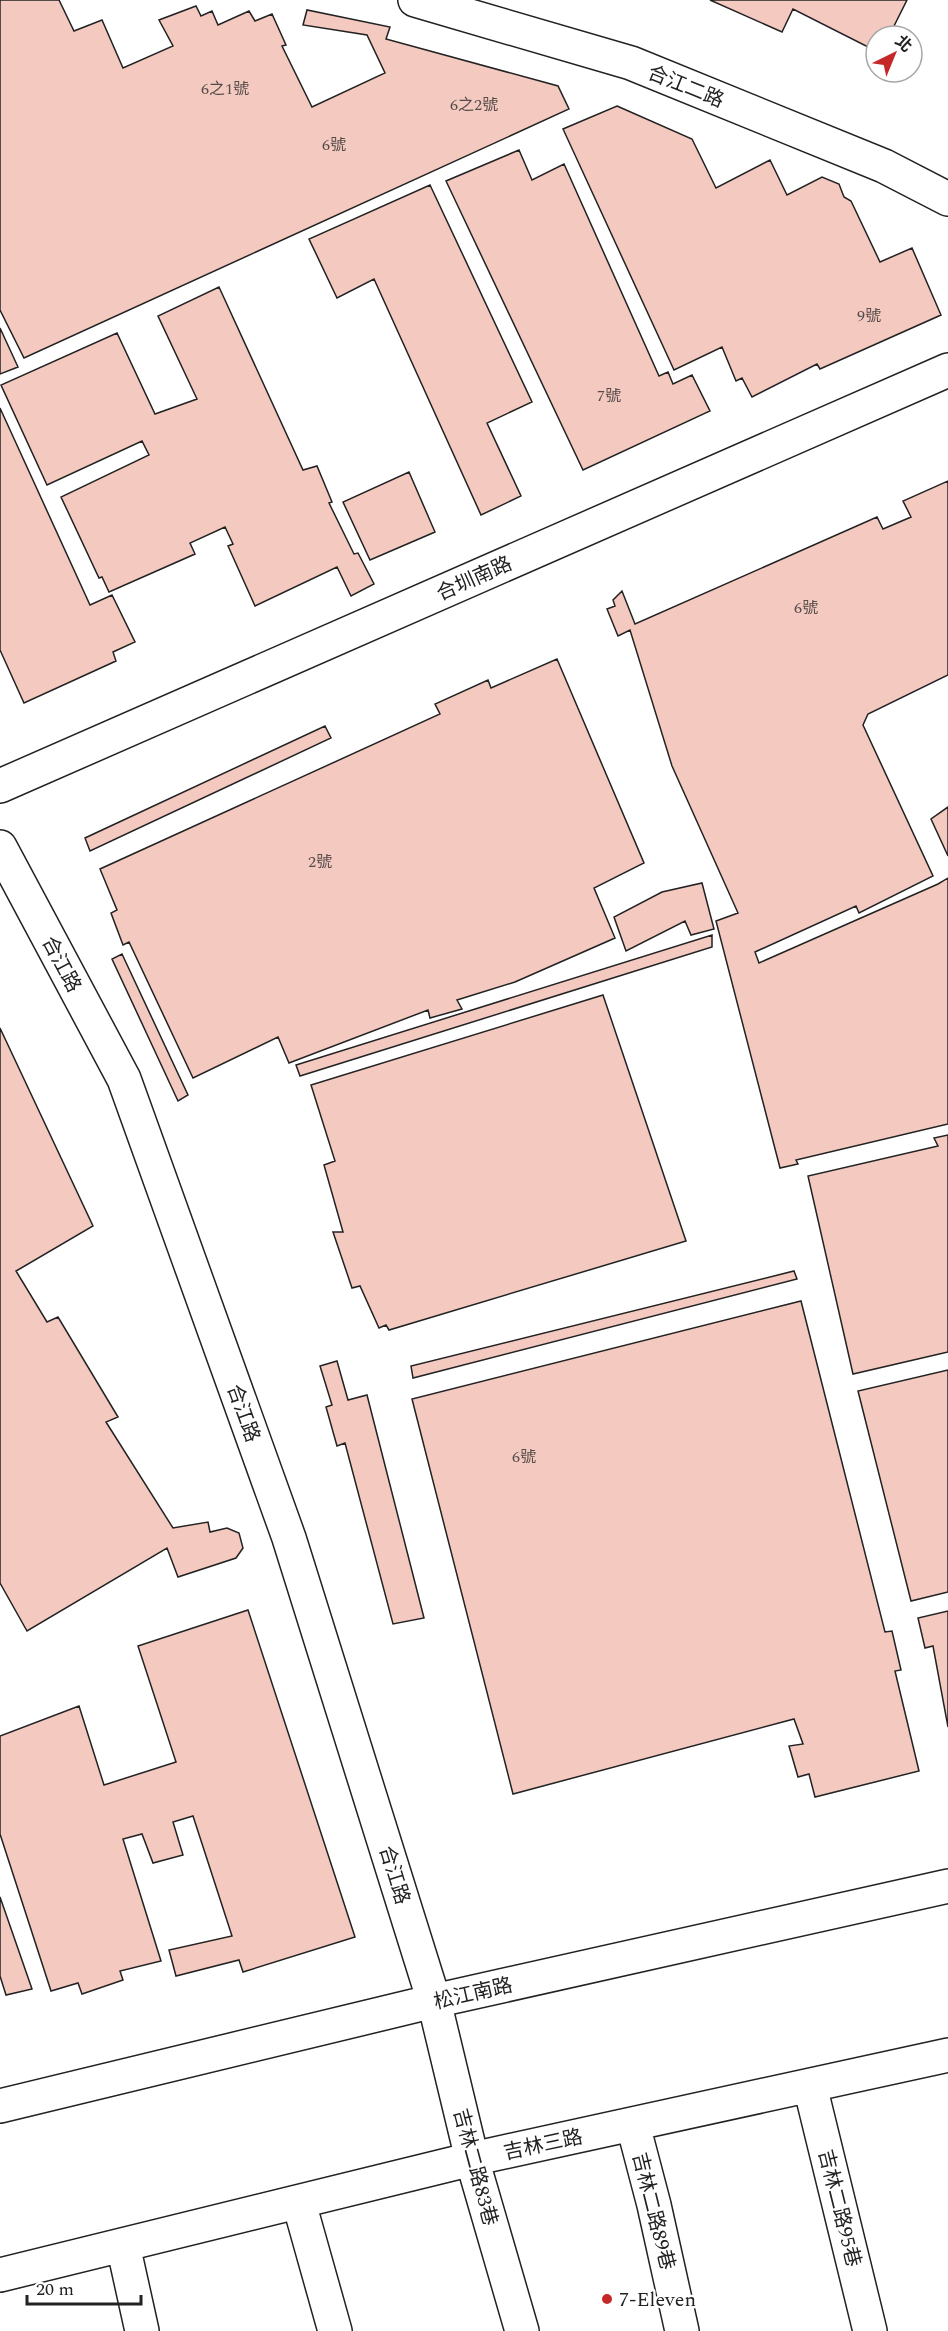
<svg xmlns="http://www.w3.org/2000/svg" width="948" height="2331" font-family="Spectral,'Noto Sans TC',serif">
  <rect width="100%" height="100%" fill="#fff"/>
  <path fill="#f3c9c0" stroke="#222" stroke-width="1.5" d="M0,0H59L74,31L102,20L123,68L173,46L159,20L196,6L201,16L212,11L218,25L249,11L255,21L272,14L286,45L282,46L312,107L385,73L367,35L303,25L307,10L390,27L386,39L558,86L569,109L24,358L0,310Z
    M710,0H907L889,36H876V51L793,9L782,32Z
    M617,106L692,139L716,188L770,160L787,195L822,177L839,184L844,197L851,201L880,262L912,248L941,315L820,369L817,364L752,397L742,378L736,381L722,347L674,370L563,129Z
    M519,150L532,180L564,164L659,376L668,372L673,384L692,375L710,411L583,470L446,181Z
    M430,185L532,402L487,423L521,496L481,515L374,279L337,298L309,239Z
    M219,287L303,470L317,466L332,502L329,503L354,554L358,553L374,584L351,596L337,567L255,606L228,546L233,544L225,527L190,543L195,554L109,592L102,577L99,578L61,497L149,455L142,441L47,485L1,385L117,333L155,414L197,399L158,316Z
    M0,328L18,367L0,374Z
    M0,408L90,605L112,595L135,642L113,652L116,661L24,703L0,650Z
    M409,472L435,532L370,560L343,502Z
    M948,481V675L868,714L863,725L933,876L859,913L856,906L755,952L759,963L938,884L948,878V1124L796,1160L798,1164L780,1168L716,921L738,913L672,766L630,630L618,636L607,609L615,606L613,600L622,591L635,624L877,517L883,529L911,517L903,501Z
    M557,659L644,863L594,888L615,938L515,982L457,1000L462,1009L430,1018L428,1010L289,1063L278,1037L193,1078L129,942L123,945L111,913L117,910L100,869L440,714L435,704L488,680L491,688Z
    M325,726L331,738L90,851L85,838Z
    M948,807V856L931,819Z
    M702,883L714,929L691,935L685,921L626,951L614,917L662,892Z
    M712,935V947L300,1076L296,1065Z
    M122,954L188,1095L178,1101L112,959Z
    M603,995L686,1241L389,1330L386,1325L379,1328L360,1286L352,1288L333,1232H343L324,1165L335,1161L311,1085Z
    M0,1028L93,1226L16,1271L47,1322L58,1317L118,1417L106,1422L173,1528L208,1522L210,1532L227,1528L239,1533L243,1548L236,1558L178,1577L167,1548L27,1631L0,1583Z
    M948,1135V1352L853,1374L808,1176L938,1146L934,1138Z
    M794,1271L797,1279L413,1378L411,1366Z
    M801,1301L885,1632L892,1631L901,1670L895,1671L919,1771L815,1797L809,1774L798,1777L789,1746L803,1744L794,1719L513,1794L412,1399Z
    M337,1361L348,1400L367,1395L424,1618L393,1624L345,1443L337,1446L326,1407L332,1405L320,1366Z
    M948,1370V1592L911,1601L858,1391Z
    M248,1610L355,1937L243,1972L239,1960L176,1976L169,1950L232,1936L193,1816L173,1822L183,1855L153,1863L142,1834L123,1839L161,1961L120,1971L123,1980L82,1994L78,1983L51,1991L0,1834V1736L79,1706L104,1785L176,1762L138,1646Z
    M948,1611V1727L933,1646L925,1648L918,1618Z
    M0,1897L32,1989L6,1995L0,1976Z"/>
  <g fill="none" stroke-linecap="round" stroke-linejoin="round">
    <defs>
      <path id="minor" d="M415,0L631,63L884,166L948,199
        M0,786L948,370
        M0,847L124,1079L289,1538L434,2001L472,2159L522,2331
        M810,2086L870,2331
        M0,2106L434,2001L948,1886
        M633,2125L654,2205L682,2331
        M299,2203L335,2331
        M123,2245L142,2331
        M0,2275L472,2159L948,2055"/>
    </defs>
    <use href="#minor" stroke="#222" stroke-width="36"/>
    <use href="#minor" stroke="#fff" stroke-width="33"/>
  </g>
  <circle fill="#c62828" stroke="#fff" stroke-width="2" cx="607" cy="2299" r="6"/>
  <g text-anchor="middle" stroke-width="4.5" stroke-linejoin="round" paint-order="stroke">
    <g font-size="16" fill="#564c4a">
      <text x="225" y="94">6之1號</text>
      <text x="474" y="110">6之2號</text>
      <text x="334" y="150">6號</text>
      <text x="869" y="321">9號</text>
      <text x="609" y="401">7號</text>
      <text x="806" y="613">6號</text>
      <text x="320" y="867">2號</text>
      <text x="524" y="1462">6號</text>
    </g>
    <g font-size="20" fill="#222" stroke="#fff">
      <text transform="translate(686 86) rotate(22)" y="7">合江二路</text>
      <text transform="translate(474 578) rotate(-24)" y="7">合圳南路</text>
      <text transform="translate(62 964) rotate(62)" y="7">合江路</text>
      <text transform="translate(244 1413) rotate(70)" y="7">合江路</text>
      <text transform="translate(395 1875) rotate(73)" y="7">合江路</text>
      <text transform="translate(473 1993) rotate(-13)" y="7">松江南路</text>
      <text transform="translate(543 2144) rotate(-12)" y="7">吉林三路</text>
      <text transform="translate(476 2167) rotate(75)" y="7">吉林二路83巷</text>
      <text transform="translate(840 2208) rotate(76)" y="7">吉林二路95巷</text>
      <text transform="translate(654 2211) rotate(76)" y="7">吉林二路89巷</text>
    </g>
    <g font-size="20" fill="#222" stroke="#fff" text-anchor="start">
      <text x="619" y="2306">7-Eleven</text>
    </g>
  </g>
  <g transform="translate(894 54) rotate(43)"><circle r="28" fill="#ffffff" stroke="#a7a7a7" stroke-width="1.5"/>
  <path d="M0-4.5L10 22L0 15L-10 22Z" fill="#c62828"/>
  <text y="-9" font-size="16" font-weight="bold" text-anchor="middle" fill="#222222">北</text>
  </g>
  <path d="M27 2295v9h114v-9" fill="none" stroke="#222222" stroke-width="3"/>
  <text x="36" y="2295" font-size="18" fill="#222222" stroke="#ffffff" stroke-width="4.5" paint-order="stroke">20 m</text>
</svg>
